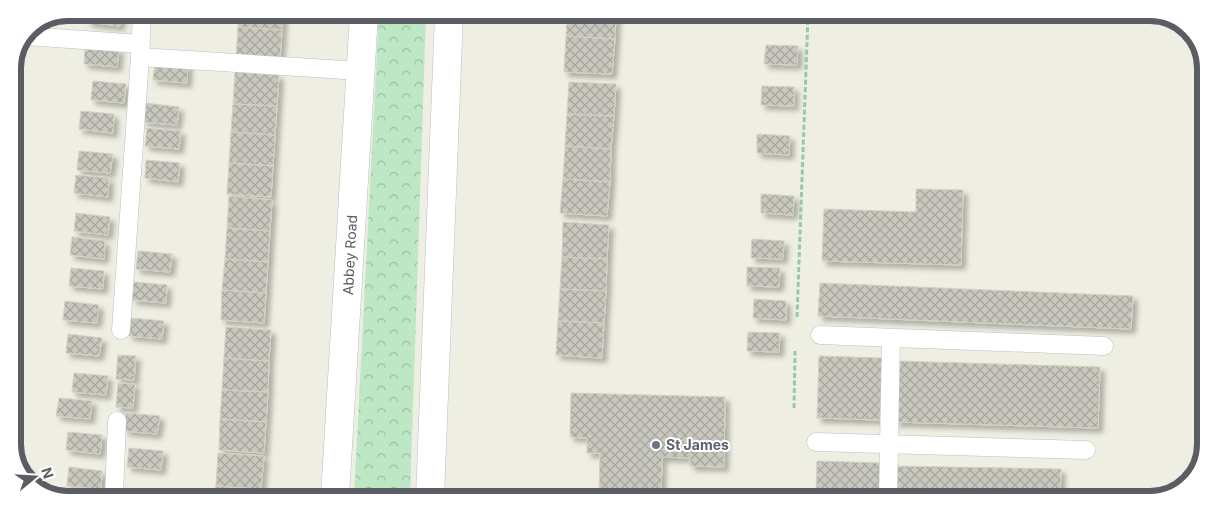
<svg xmlns="http://www.w3.org/2000/svg" width="1218" height="512" font-family="Inter,sans-serif">
  <defs>
    <pattern id="forest-crowns" width="20" height="18" patternUnits="userSpaceOnUse" patternTransform="scale(1.25)"><rect width="20" height="18" fill="#bde7c5"/><path d="M2 6a3 3 0 1 1 6 0M12 15a3 3 0 1 1 6 0" fill="none" stroke="#9dbea4"/></pattern>
    <pattern id="building-cross-hatch" width="8" height="8" patternUnits="userSpaceOnUse" patternTransform="scale(1.25)"><rect width="8" height="8" fill="#c9c8bf"/><path d="M0 0l8 8M0 8l8-8" fill="none" stroke="#a6a69f"/></pattern>
    <filter id="shadow"><feDropShadow dx="4.5" dy="4.5" stdDeviation="2.5" flood-color="#0004"/></filter>
  </defs>
  <rect width="100%" height="100%" fill="#eeeee2"/>
  <path fill="url(#forest-crowns)" d="M379,14H426L410,497H354Z"/>
  <path fill="url(#building-cross-hatch)" stroke="#d3d1c0" filter="url(#shadow)" d="M88,13H122L120,26L87,22Z
    M239,13H283L282,30L238,27Z
    M567,14L616,15L615,39L566,36Z
    M238,27L282,30L280,60L236,58Z
    M566,36L615,39L612,74L564,72Z
    M766,45L798,46L797,65L764,64Z
    M85,46L119,49L117,67L84,64Z
    M155,61L188,64L187,83L153,80Z
    M235,72L279,75L277,106L233,104Z
    M93,81L126,84L124,103L91,100Z
    M569,82L616,84L614,116L567,114Z
    M762,86L794,87V106L761,105Z
    M145,103L179,107L177,125L143,122Z
    M233,104L277,106L275,135L231,132Z
    M81,111L114,114L113,133L79,129Z
    M567,114L614,116L611,149L565,146Z
    M147,128L181,131L179,149L145,146Z
    M231,132L275,135L273,166L229,163Z
    M757,134L790,136L789,155L757,153Z
    M565,146L611,149L610,182L563,179Z
    M79,151L113,154L110,173L77,170Z
    M146,160L180,163L178,182L145,178Z
    M229,163L273,166L271,197L227,194Z
    M76,175L109,178L108,197L74,193Z
    M563,179L610,182L607,216L560,213Z
    M916,189L963,190L961,265L822,261L824,209L916,212Z
    M761,194L794,196L793,215L761,213Z
    M229,196L272,200L270,231L227,228Z
    M76,213L110,217L108,235L74,231Z
    M563,222L609,225L607,259L562,257Z
    M227,228L270,231L268,262L225,259Z
    M72,237L105,241L104,259L70,255Z
    M752,239L784,241L783,259L751,258Z
    M138,251L172,254L170,272L136,269Z
    M562,257L607,259L606,291L560,289Z
    M225,259L268,262L266,293L222,290Z
    M747,267L780,268L779,287L747,286Z
    M71,268L104,271L103,289L69,286Z
    M134,282L167,285L166,303L132,300Z
    M820,283L1133,296L1131,329L818,316Z
    M560,289L606,291L604,323L558,321Z
    M222,290L266,293L264,323L221,320Z
    M754,299L786,301V320L753,318Z
    M65,301L99,305L97,323L63,320Z
    M130,318L164,321L162,339L129,336Z
    M558,321L604,323L602,358L556,355Z
    M226,327L271,330L269,361L224,358Z
    M748,332L780,333L779,352L747,351Z
    M68,334L102,338L99,356L66,353Z
    M118,355L136,356L134,380L116,379Z
    M819,356L882,358L880,420L817,418Z
    M224,358L269,361L268,392L222,390Z
    M897,361L1100,367L1098,428L895,422Z
    M74,373L108,376L106,395L72,392Z
    M118,383L135,384L133,408L116,407Z
    M222,390L268,392L266,422L220,419Z
    M571,393L725,397L724,467L690,466V458L662,457L661,495L700,496V498L577,497V492H599L600,453H587V438L570,437Z
    M59,398L92,401L90,419L56,416Z
    M126,413L160,416L157,434L124,431Z
    M220,419L266,422L264,453L219,450Z
    M68,432L102,435L100,454L66,450Z
    M129,448L163,451L161,470L127,467Z
    M218,453L264,456L261,489L216,486Z
    M817,461L880,463V498H816Z
    M893,466L1061,469L1060,499H893Z
    M69,467L102,471L101,489L67,486Z
    M216,486L261,489V496H215Z
    M122,488L155,491V496H121Z
    M71,491L105,495V496L71,495Z"/>
  <g fill="none" stroke-linecap="round" stroke-linejoin="round">
    <defs>
      <path id="service" d="M142,13L140,57L361,71
        M26,36L141,44
        M121,330L140,57
        M820,335L1104,346
        M816,442L1086,450
        M114,496L117,421
        M888,499L891,338"/>
      <path id="minor" d="M335,496L364,14
        M430,497L449,14"/>
    </defs>
    <use href="#service" stroke="#bdbec4" stroke-width="19"/>
    <use href="#minor" stroke="#bdbec4" stroke-width="29"/>
    <path stroke="#96c8ad" stroke-width="3" stroke-dasharray="5 2.5" stroke-linecap="butt" d="M797,317L808,15
      M794,408L795,351"/>
    <use href="#service" stroke="#fff" stroke-width="18"/>
    <use href="#minor" stroke="#fff" stroke-width="28"/>
  </g>
  <circle fill="#6b7280" stroke="#fff" stroke-width="2" cx="656" cy="445" r="5"/>
  <g text-anchor="middle" stroke-width="4" stroke-linejoin="round" paint-order="stroke">
    <g font-size="14" fill="#5b5d64" stroke="#fff">
      <text transform="translate(350 255) rotate(-87)" y="5">Abbey Road</text>
    </g>
    <g font-size="14" font-weight="bold" fill="#5b616d" stroke="#fff" text-anchor="start">
      <text x="666" y="450">St James</text>
    </g>
  </g>
  <path d="M0 0H1218V512H0ZM68 21H1150A47 47 0 0 1 1197 68V444A47 47 0 0 1 1150 491H68A47 47 0 0 1 21 444V68A47 47 0 0 1 68 21Z" fill="#fff" fill-rule="evenodd"/>
  <path fill="none" stroke="#5b5d64" stroke-width="6" d="M68 21H1150A47 47 0 0 1 1197 68V444A47 47 0 0 1 1150 491H68A47 47 0 0 1 21 444V68A47 47 0 0 1 68 21Z"/>
  <g transform="translate(35 477) rotate(72)" stroke="#ffffff" stroke-width="4" paint-order="stroke">
  <path d="M0-4L9 19L0 12L-9 19Z" fill="#5b5d64"/>
  <text y="-8" font-size="14" font-weight="bold" text-anchor="middle" fill="#5b5d64">N</text>
  </g>
</svg>
